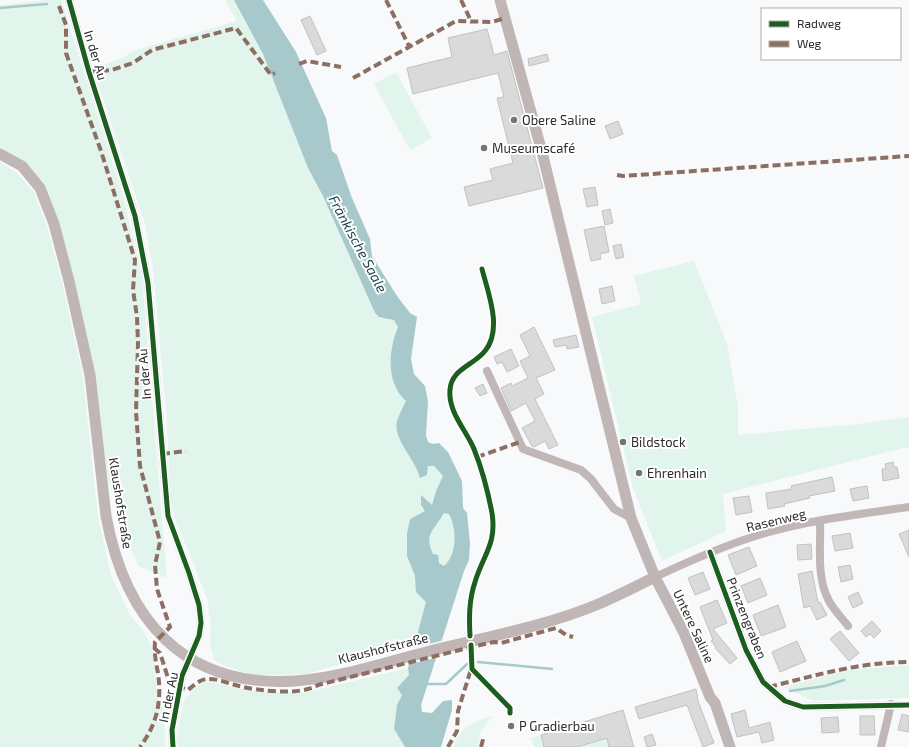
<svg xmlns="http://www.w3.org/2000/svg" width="909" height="747" font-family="'Exo 2',sans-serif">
  <rect width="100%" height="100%" fill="#f8f9fb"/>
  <path fill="#e1f5ec" d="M47,0H61L124,199L142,276L167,578L138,566L119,514L102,460L101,432L44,186L0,150V5Z
    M225,0H234L263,54L308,168L323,196L375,313L379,317L394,320L398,327C384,360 393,371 406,401C403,407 399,414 397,421C392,438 416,460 420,477L427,475L428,466H434L444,476L436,491L432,506L426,498L425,511L410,519L407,533V556L415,576L417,592L427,601L416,639L410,643L307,674L253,675L222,665L214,659L210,645L211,625L207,598L174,516L171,502L166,409L153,269L144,221L93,68L123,58L132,51L237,21Z
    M396,72L432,138L410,150L374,84Z
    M0,162L16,172L34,192L47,226L62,282L83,377L98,517L111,575L130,615L142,629L152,646L158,699L165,712V747H0Z
    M694,261L727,344L738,406V435L858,424L909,417V448H903L723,494L726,531L662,561L633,488L592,317L641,304L634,276Z
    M444,513L449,514C457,529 457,555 444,566C435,560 424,544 429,533C433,526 440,523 444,513Z
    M909,665V698L814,701L783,687L848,670Z
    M408,668L409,675L398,688L402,695L397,705L394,729L405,747H178V730L185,697L190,695L191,689L206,681L251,691L304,693Z
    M493,716L481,731L477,747H453C462,727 471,722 493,716Z
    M541,735L544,747H534L531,738Z
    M607,738L609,747H577Z"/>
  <path fill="#a7c9cc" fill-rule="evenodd" d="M234,0H263L296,52L326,118L332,151L337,155L352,198L370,239L372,256L397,296L410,313L417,317L411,359L414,374L425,386L428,402L426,435L428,442L433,444L439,443L448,452L462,481L463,508L467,513L470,543L469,560L464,571L421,705L422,712L432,713L443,701L452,700V710L441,747H405L394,729L397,705L402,695L397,688L409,675L408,668L426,602L416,592L415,576L407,556V533L410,519L425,511L421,505V495L432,505L436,491L443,476L434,466H428L427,475L420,478C416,460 392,438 397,421C399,414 403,407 406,401C386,383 388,351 398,327L394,320L379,317L375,313L323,196L308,168L263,54ZM444,513L449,514C457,529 457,555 444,566L439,563L438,555L433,554C423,533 435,530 444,513Z"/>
  <path fill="#f8f9fb" d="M445,640L439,657L407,665L412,648Z"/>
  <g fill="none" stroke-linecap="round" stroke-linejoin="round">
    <path stroke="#a7c9cc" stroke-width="2.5" d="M0,8L47,4
      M478,662L552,669
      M425,684H446L467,664
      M790,691L825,686L844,680"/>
  </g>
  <path fill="#dadada" stroke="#c1c1c1" d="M310,16L326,51L317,55L301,20Z
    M487,29L494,55L507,51L543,188L469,206L464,187L493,180L490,169L513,163L497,98L504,97L498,73L413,94L407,68L452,57L448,38Z
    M547,54L549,61L529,66L528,59Z
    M618,121L623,134L610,139L605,126Z
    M595,187L598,205L587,207L583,189Z
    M610,209L613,223L605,225L602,211Z
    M604,226L609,252L600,254L601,259L591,261L584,230Z
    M621,244L624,257L616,259L613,246Z
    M612,286L615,301L602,304L599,289Z
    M534,327L555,370L536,378L544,394L535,399L558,445L549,449L545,441L534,447L532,446L522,428L535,421L526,403L511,411L501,388L511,383L512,386L528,378L520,361L530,356L520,335Z
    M576,335L579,347L567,349L566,345L555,347L553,340Z
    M511,349L519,366L507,372L502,362L497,364L494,357Z
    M483,384L487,393L480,396L475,388Z
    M893,462L894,467H897L899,478L883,481L882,469H886L885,464Z
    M832,477L835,491L809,496L810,498L784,504L785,506L768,509L766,493L792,489L791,486Z
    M867,486L869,498L853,501L850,489Z
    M749,496L752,512L736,515L733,498Z
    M909,530V557L899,534Z
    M850,533L853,548L835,551L832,536Z
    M811,544L812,559L798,560L797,545Z
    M749,547L757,566L736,575L728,555Z
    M850,565L853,579L841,582L838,567Z
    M812,571L818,603L820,602L827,615L817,620L810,606L804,608L798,574Z
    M703,572L710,589L695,595L688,578Z
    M760,578L767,595L748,603L741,586Z
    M858,592L863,603L853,608L848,597Z
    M717,600L727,623L713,629L737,658L730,664L715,648L716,647L711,641L713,640L700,607Z
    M778,605L786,627L761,636L753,615Z
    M872,621L881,631L874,638L870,634L866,637L861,631Z
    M840,631L859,653L849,661L830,639Z
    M797,641L806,661L780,672L772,652Z
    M696,689L698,701L714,743L703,747L687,705L639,719L635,707Z
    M623,710L634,747H609L607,738L577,747H544L541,735Z
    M745,710L749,728L770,722L774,740L762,743L759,732L737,737L731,714Z
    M902,714L909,716V732L898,730Z
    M860,716H874L875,735H860Z
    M838,717L839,732L822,733L821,718Z
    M652,734L656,745L647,747L644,737Z"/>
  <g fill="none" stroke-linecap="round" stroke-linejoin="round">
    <path stroke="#c1b7b7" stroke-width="8" d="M69,0L89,72L135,216L148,283L168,516L189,573L199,605L201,623L199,636L182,676L172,730L173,747
      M487,371L523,449L581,470L591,479L614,509L631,518
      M820,521C821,547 816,577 829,601C834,610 842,618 848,626
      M710,552L746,650L763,682L785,701L803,707L909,705
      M655,577C690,561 725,545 762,534C809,520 860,514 909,507
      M881,747L891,704"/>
    <path stroke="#c0b6b6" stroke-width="11" d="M500,0L542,152L631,518L655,577L684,633L710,697L715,703L730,747
      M0,154L22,166L40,188L54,224L69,281L90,375L106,516C125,619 183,688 295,681C340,678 386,662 430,651C487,637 547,626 601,603C619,595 637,586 655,577"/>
    <path stroke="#8d6e63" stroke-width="4" stroke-dasharray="8 4" stroke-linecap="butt" d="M386,0L409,46
      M461,0L472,23
      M59,6L66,25V53L101,151L135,260L133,290L137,317L138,343L136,412L140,466L160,542L155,565L157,589L170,627L155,642C154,653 156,663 158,673C162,702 157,724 140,747
      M299,64L307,61L341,67
      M89,72L112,70L133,63L152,50L236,28L271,75L275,73
      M353,78L456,21L492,22L505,18
      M617,175L623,176L909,156
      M162,454L186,451
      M477,457L520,442
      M154,648L160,653L170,684L188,690C193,686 199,680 206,679C217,678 230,684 239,686C259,691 300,696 318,685L480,645L494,642L501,643L556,628L566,635L573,637
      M769,687C817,675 860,662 909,662
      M448,747L457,731L458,711L472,666
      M481,747L484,736"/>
    <defs>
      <path id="cycleway" d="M69,0L89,72L135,216L148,283L168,516L189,573L199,605L201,623L199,636L182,676L172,730L173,747
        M710,552L746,650L763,682L785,701L803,707L909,705
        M470,636C469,617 469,600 475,582C483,555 497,544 492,513C488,492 482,469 474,449C466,430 448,412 450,390C451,369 473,366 485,351C503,329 488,293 482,269
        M471,645L472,669L510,708V713"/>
    </defs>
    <use href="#cycleway" stroke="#fff" stroke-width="8"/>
    <use href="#cycleway" stroke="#1b5e20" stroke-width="5"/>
  </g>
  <g fill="#737476" stroke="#fff" stroke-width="1.5">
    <circle cx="514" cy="120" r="4"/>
    <circle cx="484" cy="148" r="4"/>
    <circle cx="623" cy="442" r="4"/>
    <circle cx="639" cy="473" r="4"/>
    <circle cx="511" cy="726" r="4"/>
  </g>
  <g text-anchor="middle" stroke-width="4" stroke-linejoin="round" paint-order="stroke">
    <g font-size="13" fill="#2c2c2e" stroke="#fff">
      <text transform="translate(96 55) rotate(73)" y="5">In der Au</text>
      <text transform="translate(144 374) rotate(-95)" y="5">In der Au</text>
      <text transform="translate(121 503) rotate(81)" y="5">Klaushofstraße</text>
      <text transform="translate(776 520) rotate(-14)" y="5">Rasenweg</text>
      <text transform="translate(747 618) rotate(68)" y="5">Prinzengraben</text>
      <text transform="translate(694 626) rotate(65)" y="5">Untere Saline</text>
      <text transform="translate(383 648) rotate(-14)" y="5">Klaushofstraße</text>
      <text transform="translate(168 697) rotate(-78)" y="5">In der Au</text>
    </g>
    <g font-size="13" fill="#2c2c2e" stroke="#fff" text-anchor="start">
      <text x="522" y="125">Obere Saline</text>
      <text x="492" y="153">Museumscafé</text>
      <text x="631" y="447">Bildstock</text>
      <text x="647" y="478">Ehrenhain</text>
      <text x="519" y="731">P Gradierbau</text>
    </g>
    <g font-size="14" font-style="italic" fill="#1a474a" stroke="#fff">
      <text transform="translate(358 244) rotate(62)" y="5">Fränkische Saale</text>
    </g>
  </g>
  <rect x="761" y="8" width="140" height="52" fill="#ffffff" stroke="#ababab"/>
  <rect x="769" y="21" width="20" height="6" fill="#1b5e20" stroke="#ababab"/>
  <text x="797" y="28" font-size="12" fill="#2c2c2e">Radweg</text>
  <rect x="769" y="41" width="20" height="6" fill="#8d6e63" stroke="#ababab"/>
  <text x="797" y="48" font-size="12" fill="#2c2c2e">Weg</text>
</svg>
